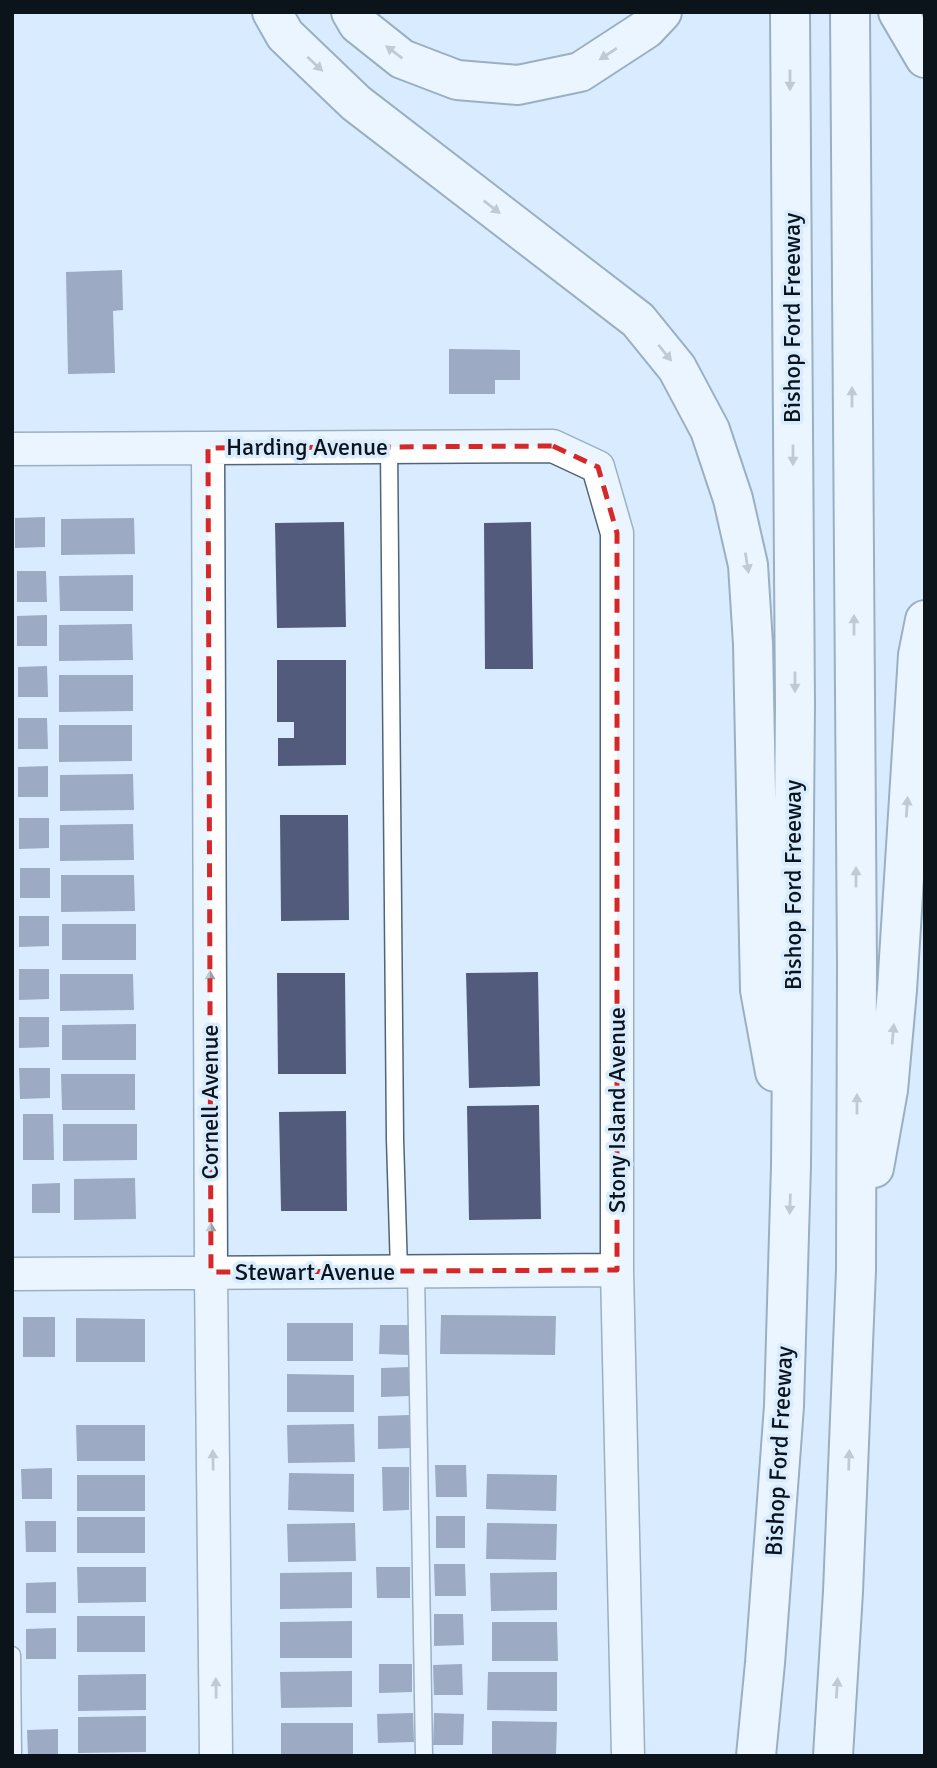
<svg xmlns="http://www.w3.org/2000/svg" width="937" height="1768" font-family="Signika,sans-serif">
  <rect width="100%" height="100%" fill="#d9ecff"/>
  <path fill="#525b7b" d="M122,270L123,310L113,311L115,373L68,374L66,272Z
    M449,349L520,350V380H495V394H449Z
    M45,517V547L15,548V518Z
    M134,518L135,554L61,555V519Z
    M344,522L346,627L277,628L275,523Z
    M531,522L533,669H485L484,523Z
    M17,571H46L47,602H17Z
    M133,575V611H60L59,576Z
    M47,615V646H17V616Z
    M132,624L133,660L59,661V625Z
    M277,660H346V765L278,766V738H294V722H277Z
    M47,666L48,697H18V667Z
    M59,675H133V711L59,712Z
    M18,718H47L48,749H18Z
    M59,725H132V761L59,762Z
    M48,766V797H18V767Z
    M133,774L134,810L60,811V775Z
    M280,815H348L349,920L281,921Z
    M19,818H49V848L19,849Z
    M133,824L134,860L60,861V825Z
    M20,868H50V898H20Z
    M61,875H134L135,911L61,912Z
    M19,916H49V946L19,947Z
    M62,924H136V960H62Z
    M19,969H49V999L19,1000Z
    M538,972L540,1086L469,1088L466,973Z
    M277,973H345L346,1074H278Z
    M60,974H133L134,1010L60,1011Z
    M19,1017H49V1047L19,1048Z
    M136,1024V1060H62V1025Z
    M19,1068H50V1098L20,1099Z
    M61,1074H135V1110H62Z
    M539,1105L541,1219L469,1220L467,1106Z
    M346,1111L347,1211H281L279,1112Z
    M23,1114H53L54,1160H23Z
    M63,1124H137V1160L63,1161Z
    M135,1178L136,1219L74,1220V1179Z
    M60,1183V1213H32V1184Z
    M441,1315L556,1316L555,1355L440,1354Z
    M23,1317H55V1357H23Z
    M76,1318L145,1319V1362H76Z
    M287,1323H353V1361H287Z
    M380,1325H409V1355L379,1354Z
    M410,1367V1396L381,1397V1368Z
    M287,1374L354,1375V1412H287Z
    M410,1415L411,1448L378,1449V1416Z
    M354,1424L355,1462L288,1463L287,1425Z
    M76,1425H145V1461H77Z
    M435,1465H466L467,1497H436Z
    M382,1467H409V1510L383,1511Z
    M52,1468V1499H22L21,1469Z
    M289,1473L354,1474V1512L288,1510Z
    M487,1474L557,1475L556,1511L486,1509Z
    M77,1475H145V1511H77Z
    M436,1516H465V1548H436Z
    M77,1517H145V1553H77Z
    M25,1521H56V1552H26Z
    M355,1523L356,1561L288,1562L287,1524Z
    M487,1523L557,1524L556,1560L486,1559Z
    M434,1564H465L466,1596H435Z
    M77,1567H146V1602L78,1603Z
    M376,1567H410V1598H377Z
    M352,1572V1608L280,1609V1573Z
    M557,1572V1610L491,1611L490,1573Z
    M56,1582V1613H26V1583Z
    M434,1614H463L464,1645L434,1646Z
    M77,1616H145V1652H77Z
    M352,1621V1658H280V1622Z
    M492,1622H557L558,1661H492Z
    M56,1628V1659H26V1629Z
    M379,1664H412V1692L379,1693Z
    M462,1664L463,1695H434L433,1665Z
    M352,1671V1707L281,1708L280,1672Z
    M488,1672H557V1711L487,1710Z
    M146,1674V1710L78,1711V1675Z
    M413,1713L414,1742L378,1743L377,1714Z
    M434,1713L464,1714L463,1745H433Z
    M146,1716V1752L78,1753V1717Z
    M492,1721L557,1722L556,1756H492Z
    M281,1723H353V1756H281Z
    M58,1729V1756H28L27,1730Z"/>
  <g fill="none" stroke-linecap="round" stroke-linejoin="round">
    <defs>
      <path id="lane" d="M389,447L395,1139L399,1271
        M416,1271L424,1756
        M12,1655L13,1756"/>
      <path id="street" d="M208,448L211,1272L216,1756
        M12,449L553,446L598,467L617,533V1270L628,1756
        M12,1274L617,1270"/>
      <path id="highway" d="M272,12L285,35L356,103L638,320L677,368L710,430L733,499L748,565L753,644L760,990L775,1072
        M351,12L358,24L402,59L457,80L518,85L580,72L646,29L662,12
        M898,12L925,58
        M874,1168L888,1090L897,990L918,655L925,620
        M756,1756L765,1663L784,1406L791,1166L795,705L790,12
        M833,1756L843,1592L856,1270L857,965L850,12"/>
    </defs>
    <use href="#lane" stroke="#506579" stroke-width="19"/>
    <use href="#street" stroke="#506579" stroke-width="35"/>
    <use href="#highway" stroke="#506579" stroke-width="42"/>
    <use href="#lane" stroke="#fff" stroke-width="16"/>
    <use href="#street" stroke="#fff" stroke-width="32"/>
    <use href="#highway" stroke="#fff" stroke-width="38"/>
  </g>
  <defs><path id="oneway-solid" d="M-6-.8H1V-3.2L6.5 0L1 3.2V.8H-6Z" transform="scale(1.75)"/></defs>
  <g fill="#9da1a4">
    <use href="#oneway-solid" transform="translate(394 52) rotate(-143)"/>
    <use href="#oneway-solid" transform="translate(608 54) rotate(147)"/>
    <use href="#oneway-solid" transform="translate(315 64) rotate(43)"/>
    <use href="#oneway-solid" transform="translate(790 80) rotate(90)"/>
    <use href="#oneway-solid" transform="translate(492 207) rotate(38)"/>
    <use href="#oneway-solid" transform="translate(665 353) rotate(51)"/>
    <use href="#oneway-solid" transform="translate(852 397) rotate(-90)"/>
    <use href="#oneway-solid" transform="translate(793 455) rotate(90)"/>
    <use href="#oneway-solid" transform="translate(747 563) rotate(81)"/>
    <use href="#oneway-solid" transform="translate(854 625) rotate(-90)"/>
    <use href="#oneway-solid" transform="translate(795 682) rotate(90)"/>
    <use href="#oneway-solid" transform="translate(907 807) rotate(-86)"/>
    <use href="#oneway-solid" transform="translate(856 877) rotate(-90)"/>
    <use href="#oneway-solid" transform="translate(210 981) rotate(-90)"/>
    <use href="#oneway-solid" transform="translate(893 1034) rotate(-85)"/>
    <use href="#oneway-solid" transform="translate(857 1104) rotate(-90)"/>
    <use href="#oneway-solid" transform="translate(790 1204) rotate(92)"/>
    <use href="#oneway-solid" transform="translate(211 1233) rotate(-90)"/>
    <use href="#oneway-solid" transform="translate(213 1460) rotate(-91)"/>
    <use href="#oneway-solid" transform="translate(849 1460) rotate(-88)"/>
    <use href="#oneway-solid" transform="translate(216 1688) rotate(-91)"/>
    <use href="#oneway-solid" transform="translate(837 1688) rotate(-86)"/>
  </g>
  <path d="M0 0H937V1768H0ZM553,446L598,467L617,533V1270L211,1272L208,448Z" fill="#d9ecff" fill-opacity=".55" fill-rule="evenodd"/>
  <path fill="none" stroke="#d62828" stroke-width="5" stroke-dasharray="14 9" stroke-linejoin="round" d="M553,446L598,467L617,533V1270L211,1272L208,448Z"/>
  <g text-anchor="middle" stroke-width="7" stroke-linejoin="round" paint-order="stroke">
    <g font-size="24" fill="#0b141b" stroke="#d9ecff">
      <text transform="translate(792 318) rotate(-90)" y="8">Bishop Ford Freeway</text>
      <text x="307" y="455">Harding Avenue</text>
      <text transform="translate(793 885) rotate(-90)" y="8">Bishop Ford Freeway</text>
      <text transform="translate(210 1102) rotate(-90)" y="8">Cornell Avenue</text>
      <text transform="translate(617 1110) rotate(-90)" y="8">Stony Island Avenue</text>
      <text x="315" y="1280">Stewart Avenue</text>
      <text transform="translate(779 1451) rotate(-87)" y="8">Bishop Ford Freeway</text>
    </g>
  </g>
  <rect width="937" height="1768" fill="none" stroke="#0b141b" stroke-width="28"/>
</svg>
